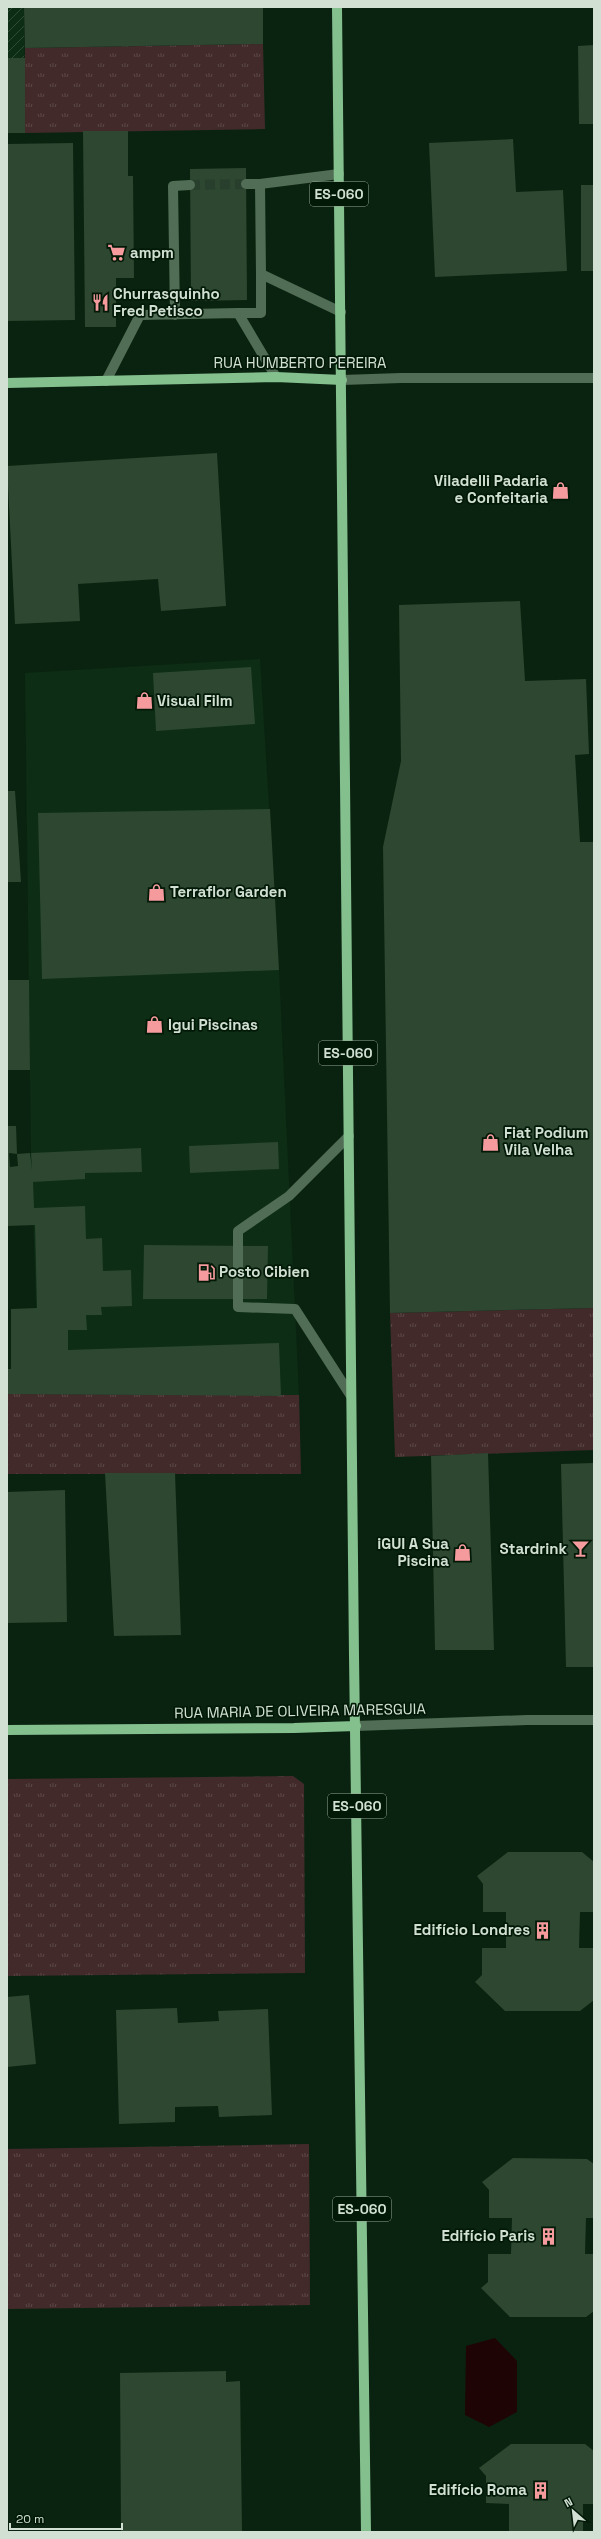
<svg xmlns="http://www.w3.org/2000/svg" width="601" height="2539" font-family="'Space Grotesk',sans-serif">
  <defs>
    <pattern id="industrial-furrows" width="10" height="10" patternUnits="userSpaceOnUse"><rect width="10" height="10" fill="#0d2d15"/><path d="M-1 1l2-2M0 10L10 0M9 11l2-2" fill="none" stroke="#2f4b36"/></pattern>
    <pattern id="grass-tufts" width="24" height="20" patternUnits="userSpaceOnUse"><rect width="24" height="20" fill="#42292a"/><path d="M3 7l-1-3M5 7V3M7 7l1-3M15 17l-1-3M17 17v-4M19 17l1-3" fill="none" stroke="#5c4848"/></pattern>
  </defs>
  <rect width="100%" height="100%" fill="#0a2310"/>
  <path fill="#0d2d15" d="M260,659L279,970L299,1395L39,1394L31,1153L25,673Z"/>
  <path fill="url(#industrial-furrows)" d="M7,7H24L25,133H7Z"/>
  <path fill="url(#grass-tufts)" d="M263,44L265,129L25,133V48Z
    M594,1308V1450L395,1457L390,1313Z
    M7,1394L299,1395L301,1474H7Z
    M293,1776L304,1784L305,1973L7,1976V1779Z
    M309,2144L310,2305L7,2309V2149Z"/>
  <path fill="#1f0406" d="M495,2338L517,2361V2412L489,2427L465,2415L466,2346Z"/>
  <path fill="#2d4731" fill-rule="evenodd" d="M24,7H263V44L25,48Z
    M594,45V124H579L578,46Z
    M7,58H25V133H7Z
    M83,131H128V176H133L134,278H116V327H85Z
    M513,139L516,192L563,190L567,271L435,277L429,143Z
    M73,143L75,320L7,321V144Z
    M246,168L247,300L191,301L190,169Z
    M581,185H594V271H581Z
    M217,453L226,606L161,611L158,579L78,584L80,621L15,624L7,466Z
    M520,601L525,681L586,679L589,754L575,755L580,842H594V1308L390,1313L383,847L401,761L399,605Z
    M251,667L255,724L156,731L153,673Z
    M7,791H15L21,882H7Z
    M270,809L279,970L42,979L38,813Z
    M7,980H29L30,1070H7Z
    M7,1126H16L17,1154L30,1153L32,1170L31,1153L141,1148L142,1172L85,1173V1179L33,1182L34,1208L85,1206L86,1239L102,1238L103,1271L131,1270L132,1306L101,1307L102,1315H86L87,1330H68V1350L279,1343L281,1396L7,1394V1369H11V1309L37,1308L35,1225L7,1226ZM9,1153L17,1154L18,1166L10,1167Z
    M278,1142L279,1169L190,1173L189,1146Z
    M144,1245L268,1246L267,1299H143Z
    M488,1453L494,1650H435L431,1456Z
    M594,1463V1667H566L561,1464Z
    M105,1473H175L181,1635L114,1636Z
    M65,1490L67,1622L7,1623V1492Z
    M508,1852H582L594,1862V1912H580L579,1948H594V2000L580,2011H505L475,1982L482,1975V1948H506V1912H483V1884L477,1876Z
    M29,1995L36,2064L7,2067V1997Z
    M177,2008L178,2023L219,2021L218,2011L268,2009L272,2115L219,2117L218,2106L175,2107V2122L119,2124L116,2010Z
    M513,2158L587,2159L594,2164V2218H586L585,2254H594V2311L586,2317H510L481,2288L488,2282V2254H511L512,2218H489V2190L482,2182Z
    M226,2371V2382L240,2381L242,2532H121L120,2373Z
    M511,2444H585L594,2451V2504H583V2532H509V2504L486,2503V2476L479,2468Z"/>
  <g fill="none" stroke-linecap="round" stroke-linejoin="round">
    <path stroke="#283f2d" stroke-width="10" stroke-dasharray="10 5" stroke-linecap="butt" d="M190,185L246,184"/>
    <path stroke="#516d55" stroke-width="10" d="M339,174L260,184L261,274L341,312
      M246,184H260
      M238,313H261V274
      M175,315L173,186L190,185
      M342,380L401,378H594
      M106,381L140,315L238,313L276,377
      M349,1136L289,1196L238,1231V1307L295,1309L351,1396
      M356,1726L527,1720H594"/>
    <path stroke="#84bf8e" stroke-width="10" d="M337,7L354,1656L366,2532
      M7,383L276,377L342,380
      M7,1730L294,1728L356,1726"/>
  </g>
  <defs>
    <symbol id="supermarket-bare" viewBox="-9 -9 18 18"><path d="M-6-5.5h2.5l.6 2H6L4.5 2H-2.5L-4.4-4H-6ZM-1.5 3.2a1.3 1.3 0 1 0 .1 0ZM3 3.2a1.3 1.3 0 1 0 .1 0Z" fill="#f59b9e" stroke="#021907" stroke-width="2.5" paint-order="stroke"/></symbol>
    <symbol id="restaurant-bare" viewBox="-9 -9 18 18"><path d="M-5-6h1v4h1v-4h1v4h1v-4h1v5L-1.5 .5V6h-2V.5L-5-1ZM5-6V6H3V1.5H1.5Q1.5-4 5-6Z" fill="#f59b9e" stroke="#021907" stroke-width="2.5" paint-order="stroke"/></symbol>
    <symbol id="shop-bare" viewBox="-9 -9 18 18"><path d="M-5-2.5h2.3a2.7 3.5 0 0 1 5.4 0H5L5.5 6h-11ZM-1.5-2.5h3a1.5 2.3 0 0 0-3 0Z" fill="#f59b9e" stroke="#021907" stroke-width="2.5" paint-order="stroke"/></symbol>
    <symbol id="fuel-bare" viewBox="-9 -9 18 18"><path d="M-5.5-6h7V0h2V4h1.3V-2.5L3-4.5l.8-.8L6-3V5H2.5V1h-1V6h-7ZM-4.2-4.7v3.2H.2V-4.7Z" fill="#f59b9e" stroke="#021907" stroke-width="2.5" paint-order="stroke"/></symbol>
    <symbol id="bar-bare" viewBox="-9 -9 18 18"><path d="M-6-5H6L.8 .8V4.5H3.5V6h-7V4.5H-.8V.8Z" fill="#f59b9e" stroke="#021907" stroke-width="2.5" paint-order="stroke"/></symbol>
    <symbol id="building-bare" viewBox="-9 -9 18 18"><path d="M-4-6H4V6H1V3H-1V6H-4ZM-2.5-4.3h1.7v1.8h-1.7ZM.8-4.3h1.7v1.8H.8ZM-2.5-1h1.7V.8h-1.7ZM.8-1h1.7V.8H.8Z" fill="#f59b9e" stroke="#021907" stroke-width="2.5" paint-order="stroke"/></symbol>
  </defs>
  <g fill-rule="evenodd">
    <use href="#supermarket-bare" x="104" y="240" width="25" height="25"/>
    <use href="#restaurant-bare" x="88" y="290" width="25" height="25"/>
    <use href="#shop-bare" x="548" y="478" width="25" height="25"/>
    <use href="#shop-bare" x="132" y="688" width="25" height="25"/>
    <use href="#shop-bare" x="144" y="880" width="25" height="25"/>
    <use href="#shop-bare" x="142" y="1012" width="25" height="25"/>
    <use href="#shop-bare" x="478" y="1130" width="25" height="25"/>
    <use href="#fuel-bare" x="194" y="1260" width="25" height="25"/>
    <use href="#bar-bare" x="568" y="1536" width="25" height="25"/>
    <use href="#shop-bare" x="450" y="1540" width="25" height="25"/>
    <use href="#building-bare" x="530" y="1918" width="25" height="25"/>
    <use href="#building-bare" x="536" y="2224" width="25" height="25"/>
    <use href="#building-bare" x="528" y="2478" width="25" height="25"/>
  </g>
  <g text-anchor="middle" stroke-width="3.5" stroke-linejoin="round" paint-order="stroke">
    <g fill="#021907" stroke="#93a495" stroke-width="1">
      <rect x="310" y="182" width="58" height="24" rx="3"/>
      <rect x="319" y="1041" width="58" height="24" rx="3"/>
      <rect x="328" y="1794" width="58" height="24" rx="3"/>
      <rect x="333" y="2197" width="58" height="24" rx="3"/>
    </g>
    <g font-size="14" font-weight="bold" fill="#d1e0d2">
      <text x="339" y="199">ES-060</text>
      <text x="348" y="1058">ES-060</text>
      <text x="357" y="1811">ES-060</text>
      <text x="362" y="2214">ES-060</text>
    </g>
    <g font-size="15" font-weight="bold" fill="#d1e0d2" stroke="#021907" text-anchor="start">
      <text x="130" y="258">ampm</text>
      <text x="113" y="299">Churrasquinho<tspan x="113" dy="17">Fred Petisco</tspan></text>
      <text x="548" y="486" text-anchor="end">Viladelli Padaria<tspan x="548" dy="17">e Confeitaria</tspan></text>
      <text x="157" y="706">Visual Film</text>
      <text x="170" y="897">Terraflor Garden</text>
      <text x="168" y="1030">Igui Piscinas</text>
      <text x="504" y="1138">Fiat Podium<tspan x="504" dy="17">Vila Velha</tspan></text>
      <text x="219" y="1277">Posto Cibien</text>
      <text x="449" y="1549" text-anchor="end">iGUI A Sua<tspan x="449" dy="17">Piscina</tspan></text>
      <text x="567" y="1554" text-anchor="end">Stardrink</text>
      <text x="530" y="1935" text-anchor="end">Edifício Londres</text>
      <text x="535" y="2241" text-anchor="end">Edifício Paris</text>
      <text x="527" y="2495" text-anchor="end">Edifício Roma</text>
    </g>
    <g font-size="15" fill="#d1e0d2" stroke="#021907">
      <text x="300" y="368">RUA HUMBERTO PEREIRA</text>
      <text transform="translate(300 1711) rotate(-1)" y="5">RUA MARIA DE OLIVEIRA MARESGUIA</text>
    </g>
  </g>
  <rect width="601" height="2539" fill="none" stroke="#d1e0d2" stroke-width="16"/>
  <g transform="translate(573 2511) rotate(332)" stroke="#021907" stroke-width="3" paint-order="stroke">
  <path d="M0-3L7 15L0 10L-7 15Z" fill="#d1e0d2"/>
  <text y="-6" font-size="11" font-weight="bold" text-anchor="middle" fill="#d1e0d2">N</text>
  </g>
  <path d="M10 2523v6h112v-6" fill="none" stroke="#d1e0d2" stroke-width="2"/>
  <text x="16" y="2523" font-size="12" fill="#d1e0d2" stroke="#021907" stroke-width="3" paint-order="stroke">20 m</text>
</svg>
